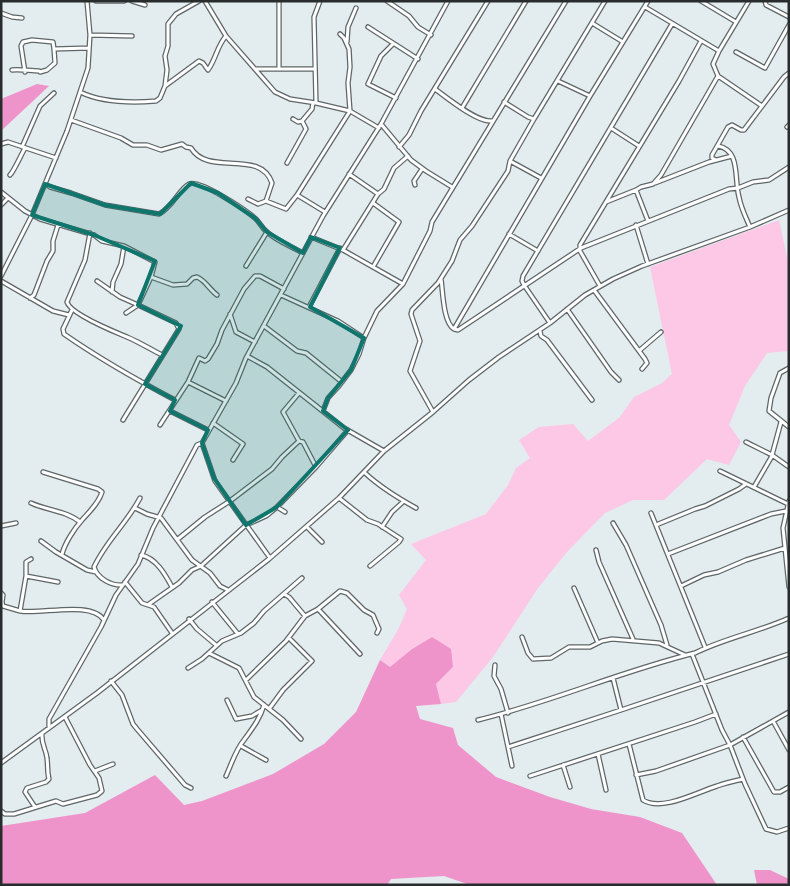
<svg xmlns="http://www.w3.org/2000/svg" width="790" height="886" font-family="Arial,sans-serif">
  <rect width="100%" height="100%" fill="#e3ecee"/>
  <path fill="#fdc7e6" d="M779,220L789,266V351L767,353L745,386L729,425L741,442L729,465L707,459L664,500H633L605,513L567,552L538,588L493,657L456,702L441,704L436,684L453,667L432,637L412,649L390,667L380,660L398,630L407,609L399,595L426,560L411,544L486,514L508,485L516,468L530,458L519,440L539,427L573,424L588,441L620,417L634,397L662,383L672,374L650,267Z"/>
  <path fill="#ef94cb" d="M37,84L49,86L1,131V99Z
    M432,637L451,649L453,667L436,684L441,704L416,706L420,719L453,728L458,745L496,777L550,797L591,809L640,817L682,833L717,885H470L444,876L391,879L387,885H1V826L85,813L155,775L184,805L202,801L273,774L324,744L356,712L380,660L390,667L412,649Z
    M754,870H770L789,879V885H757Z"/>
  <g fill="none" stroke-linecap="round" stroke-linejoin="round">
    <defs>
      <path id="minor" d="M96,1H124
        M132,1L145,5
        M205,1L226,36L275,92L290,99L316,103
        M279,1V68
        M320,1L314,17L316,103L350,111L379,128
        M387,1L409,16L418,27L431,35
        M701,1L736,22
        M765,1L766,5L789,17
        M645,7L719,51
        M1,13L12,17L22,18
        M592,23L623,42
        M368,27L418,59
        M90,35L132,36
        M347,42L348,27L356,8
        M393,44L381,56L368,84L396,98
        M736,52L765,68L789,25
        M256,69H315
        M12,70C21,69 30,71 39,71L40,72L47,70L55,63L54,49L89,48
        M25,72L21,46L23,42L32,40L53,42L54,49
        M718,76L762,106
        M558,81L590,96
        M165,86L167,70L165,56L168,46V24L176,14L199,1
        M435,89C447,98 478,123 492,121
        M80,92C103,103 131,103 156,101L160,98L165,86L199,61L203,63L208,70C216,59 217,46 226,36
        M504,102L528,117L534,119
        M462,108L526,1
        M293,119L298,122L302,121L312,109L313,103
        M71,120L121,138L133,145H147L161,150L182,144L186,147L191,148C208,177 260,148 272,183L266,201L286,209L297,195
        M381,124L411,160L426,171L452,187
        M787,127L789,125
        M611,128L639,146
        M1,144L8,142L56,158
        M718,146C741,150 734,180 739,197C741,208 746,218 750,227
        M22,147L40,106L54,93
        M399,147L409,135L421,111L488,1
        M716,160L712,158V155L728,127L732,125L741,130H744L784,77L789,73
        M510,161L541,178
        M287,163L306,129L302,121
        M10,175C14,171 21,155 25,148
        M655,183L709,162L732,156
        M45,184L50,187L71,193L105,205L159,214C172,208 180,188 189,184C200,179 247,211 256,219C260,223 262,228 266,231C276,241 291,246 303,253
        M415,185L414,181L422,169
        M1,192L25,211L40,219L94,235L102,241L124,246L155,262L151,277L138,305L176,323L179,329L123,420
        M378,194L384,189L394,168L408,156
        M248,199L258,204L266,201
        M606,202L636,190
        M373,203L399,222L373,267
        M1,205L8,198
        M325,212L297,195L350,111L348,83L350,67L349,49L344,38L340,34
        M648,221L636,190L641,187L653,184L661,175L718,76L713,64L719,51L749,1
        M636,225L648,264
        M90,233L85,260L67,302C70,314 115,332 127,337C139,342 150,349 162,355
        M509,234L538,251
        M311,237L343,250L403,284
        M343,250L378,194L349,174
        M246,266L267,232
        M1,276L32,215L67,131L88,68L90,35L87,1
        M151,277L173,285L187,284L193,278L197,277C206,281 209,289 217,295
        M441,279C443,292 443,322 454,329L590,96L648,1
        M1,281L53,311L69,315
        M97,281L120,297L138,305
        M600,286L580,251V245L679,81L701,41
        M594,290L645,359L647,363L642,369
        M112,292L113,282L121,264L124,246
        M281,295L338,321L364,338
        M30,298L34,295L47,261L53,251V241L58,225
        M309,307L340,248
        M567,309L611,372L619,380
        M72,310L63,329L64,334C100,359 137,380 175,400
        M126,313L138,305
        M230,314L236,332L255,342
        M550,323L524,285L522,281L523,276L672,24
        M264,326L297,351L306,353L342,382
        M454,329L458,330L581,248L729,189L738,188L753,182L769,180L789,167
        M540,331L541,336L547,340L592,400
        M640,350L661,332
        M247,356L267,367L344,428L384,451
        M789,368L780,373L771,398L769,411L789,427
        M188,382L226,401
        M170,411L208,430
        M323,411L328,398L338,387L351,370L359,354L364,338L377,311L403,284L430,231L432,222L566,1
        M433,412L410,371L420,341L411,314L412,310L438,283L452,261L460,240L472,226L508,171L510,161L534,119L605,1
        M781,422L772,455L789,467
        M213,423L243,444L233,460
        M160,425L188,382L199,358L205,361L208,359L217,344L222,330L244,289L255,276H260L284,289
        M299,441L283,412L299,393
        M746,442L772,455
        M202,443L215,481L270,558
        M720,471L788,504
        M43,472L98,489L102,492C99,503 89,512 82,520C74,529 65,543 62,554
        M365,473C380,487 398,498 416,508
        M754,487L772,456
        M339,498L367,520L378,524L401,539L399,542L370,566
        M789,501L783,528L789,587
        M31,503C46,510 67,511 80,522
        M277,507L316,467
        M135,508L147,514L161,518L192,560L210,573L220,586L228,590
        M651,513L705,647
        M613,523L626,545L661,625L667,645
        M656,525L695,509L705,506L739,489L746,484
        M1,526L16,523
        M307,527L322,542
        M382,527L392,512L404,501
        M178,539L205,517L230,501L272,469L282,457L299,441L303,442L316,467L348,430
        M41,541L56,552L87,570L96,572
        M596,550L599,562L633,639
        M668,554L771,514L786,511
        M141,555C156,558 165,574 172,587
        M31,559L26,562V576L20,611C40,615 91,600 104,620
        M26,576L58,582
        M125,582L142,603L154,607L172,633
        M123,585C111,586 97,578 94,567C106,541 127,523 140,498
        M681,586L704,575L718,572L746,560L785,548
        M574,588L598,643
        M1,593L3,595L2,602L3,606L20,611
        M284,594L289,597L305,616
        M212,602L238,634
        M149,604L179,583L192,570L201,566L246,525L266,516L277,507L285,512
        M318,609L360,654
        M189,619L197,629L216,645
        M522,637L528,653L533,659L551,658L569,647H590L602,641L612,639L659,643L685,655
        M209,653L239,668L254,697L283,720L301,739
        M692,654L722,730L730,745L789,712
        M495,665L494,676L501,689L508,713
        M188,668L202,659L222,641L241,633L254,623L264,611L302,578
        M613,678L621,710L789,654
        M246,680L286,641L305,616L318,609L340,591L347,593L364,610L373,615L379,629L377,633
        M111,681L122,695L133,724L137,729L185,785L191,788
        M227,700L236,719L252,716L262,710
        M269,709L283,690L312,661L289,638
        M501,714L508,747
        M478,720C552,702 621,671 695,653C725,638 758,632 789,618
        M773,721L789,750
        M49,728V719L101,627L116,595L138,564L153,528L197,445L202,443L236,383L246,358L323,216L381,124L448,1
        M743,737L774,792H780L789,787
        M629,744L643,800C662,812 697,792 717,786C725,783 734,781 743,779
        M241,746L266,760
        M598,754L606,790
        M1,763L97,693L269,559L339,498L384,451L433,412L469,380L499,357L550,323L585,295L613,279L642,266L750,227L789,210
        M563,765L570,787
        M512,766L508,747L621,710
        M95,771L113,764
        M636,775L656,771L730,745L745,784L766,829L777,832L789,828
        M226,776C231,765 236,749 244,740C252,729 260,719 264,705
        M530,776L695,722L716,714
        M35,807L25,792L27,788L46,782L49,779C47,771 48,765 47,758C46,749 41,744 42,734
        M1,811L5,814H14L56,801L63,804L97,795L102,791L99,778L90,765L65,717"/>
    </defs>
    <use href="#minor" stroke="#5f6668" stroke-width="5.5"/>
    <use href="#minor" stroke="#fff" stroke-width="3"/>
  </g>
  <path fill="#0f766e" fill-opacity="0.2" stroke="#0f766e" stroke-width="4" stroke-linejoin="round" d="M191,183L218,193L255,218L267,232L303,253L311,237L340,248L310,307L364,338L351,370L328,398L323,411L348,430L277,507L246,525L214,478L202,443L208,430L170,411L175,400L145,384L181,326L138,305L155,261L94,235L32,215L45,184L105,205L160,214Z"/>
  <rect width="790" height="886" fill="none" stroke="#292c2d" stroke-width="5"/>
</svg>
